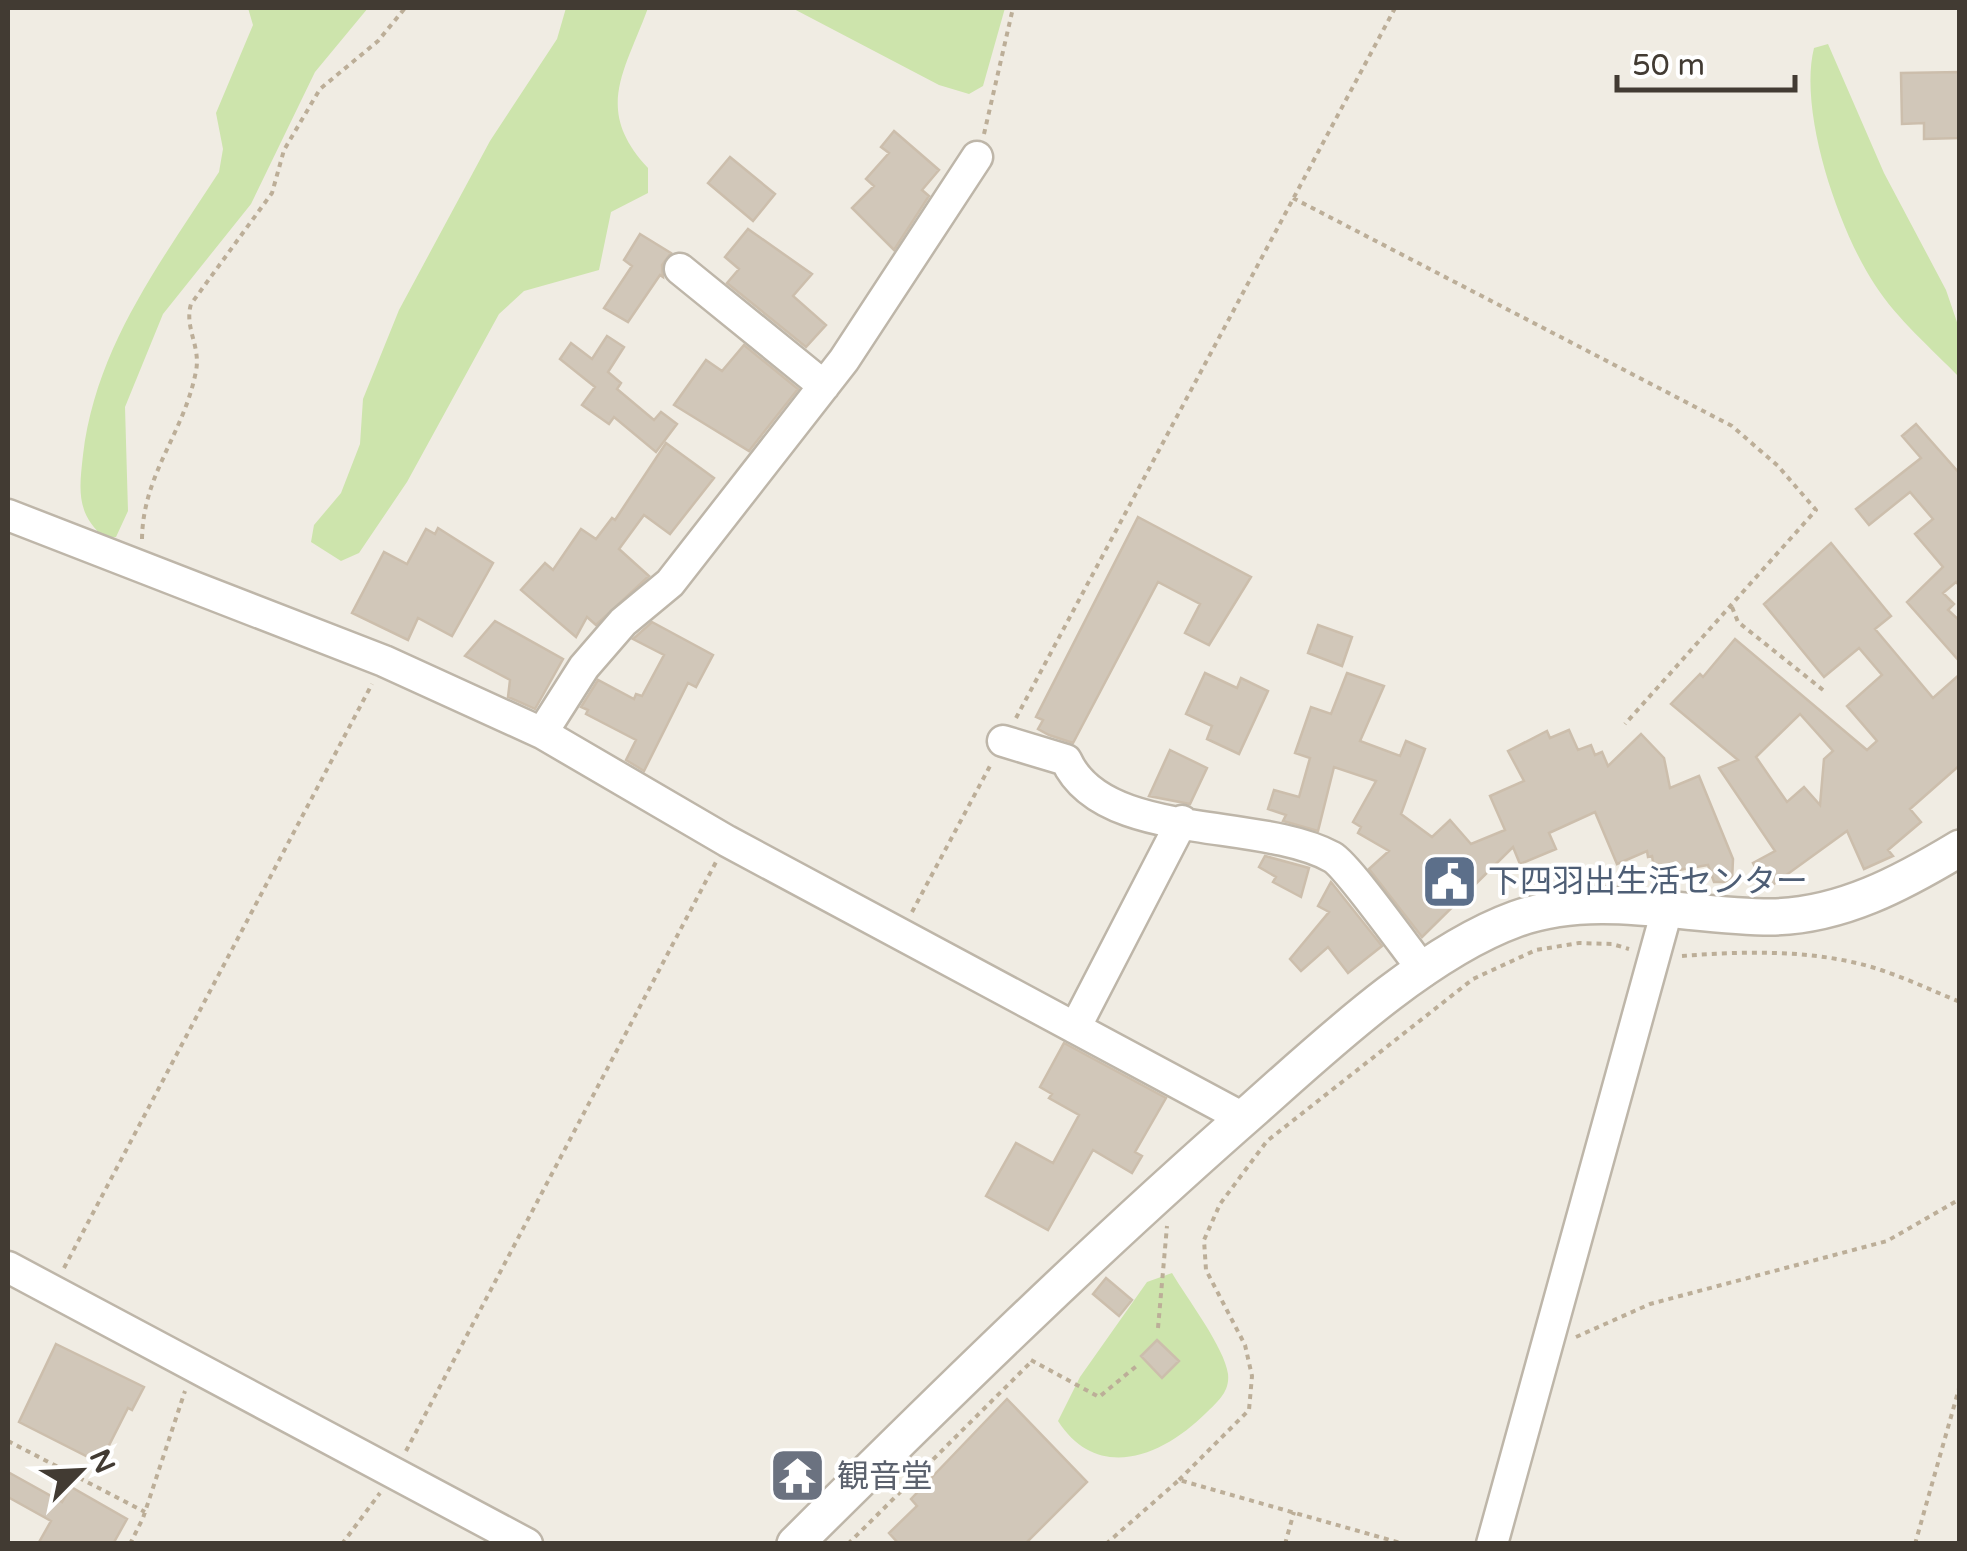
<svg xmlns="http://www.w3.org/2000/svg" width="1967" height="1551" font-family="'Varela Round','Noto Sans JP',sans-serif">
  <rect width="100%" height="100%" fill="#f0ece3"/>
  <path fill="#cde4ac" d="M248,8H368L315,72L251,204L163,314L125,407L128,511L116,537L105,538C76,514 79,490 83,455C96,346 161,262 219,172L223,149L216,113L253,25Z
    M566,8H648C624,73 594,110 648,168V193L611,212L599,270L524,291L499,314L407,482L359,553L341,561L311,542L314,525L341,493L360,444L363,399L399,310L490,141L557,39Z
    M792,8H1005L983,86L969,94L939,85Z
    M1828,44L1884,173L1946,290L1959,328V377C1931,348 1897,319 1875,285C1839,231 1798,112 1814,48Z
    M1172,1273C1186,1297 1225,1348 1228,1374C1230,1392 1217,1402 1206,1413C1163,1456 1098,1483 1058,1421L1080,1377L1147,1282Z"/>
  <path fill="#d1c7b9" stroke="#ccbeac" stroke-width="2.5" fill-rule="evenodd" d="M1960,72V138L1924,139V123L1902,124L1901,73Z
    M894,131L939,170L922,190L929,196L894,250L852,208L874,186L866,179L889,153L881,147Z
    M730,157L775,194L753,221L708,183Z
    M748,229L812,274L793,296L826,325L806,347L727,283L739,269L725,257Z
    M640,234L671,253L662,265L663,277L660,275L628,322L604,308L632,266L624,260Z
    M607,336L624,347L608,372L621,383L617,389L654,420L661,412L677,424L656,452L614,417L609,424L582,405L595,387L560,359L571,343L592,359Z
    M744,345L798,389L749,451L674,405L706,360L722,371Z
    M1916,424L1960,474V586L1956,582L1943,593L1954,604L1948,610L1960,621V662L1907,602L1943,567L1915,534L1933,519L1910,492L1869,525L1856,509L1921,458L1902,436Z
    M666,443L714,478L670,534L644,515L619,549L649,576L596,625L587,617L576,637L521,590L545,563L553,570L581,529L596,539L612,518L615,520Z
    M1138,517L1251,577L1209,645L1185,633L1200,604L1158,582L1073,743L1049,735L1038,729L1043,720L1036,717Z
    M438,528L493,563L452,636L418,618L408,640L352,613L384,552L407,564L426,529L435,534Z
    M1831,543L1891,616L1875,629L1933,698L1960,674V765L1910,809L1921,822L1888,850L1893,856L1864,869L1847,831L1767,889L1753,863L1775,851L1719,768L1738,760L1671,704L1700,674L1703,677L1735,639L1867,750L1877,741L1847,706L1882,675L1859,648L1824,677L1764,604ZM1800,714L1833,751L1824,759L1820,805L1804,787L1787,802L1756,757Z
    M495,621L563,659L535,709L508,697L510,680L465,656Z
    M652,622L713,655L696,687L688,683L644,771L626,760L636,740L586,714L588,710L581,707L598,680L634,699L636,694L642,696L664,655L633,639Z
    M1318,625L1352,637L1342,666L1308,653Z
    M1205,673L1237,688L1241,678L1268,691L1239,754L1207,739L1212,726L1186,714Z
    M1347,673L1384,686L1360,741L1400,756L1406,741L1425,749L1401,814L1432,837L1450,820L1471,844L1505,830L1490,796L1524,781L1508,751L1547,731L1550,738L1569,730L1578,750L1591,745L1595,755L1602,752L1608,766L1641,734L1664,758L1670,788L1699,776L1733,859L1732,882H1714L1708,865L1655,874L1652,856L1648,857L1647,851L1617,864L1595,812L1549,833L1556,849L1520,864L1513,847L1422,937L1369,869L1389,851L1358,833L1361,827L1353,822L1376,781L1334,767L1318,831L1283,821L1286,815L1268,809L1274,790L1299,797L1310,758L1295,753L1311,707L1331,714Z
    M1170,750L1207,768L1190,804L1149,796Z
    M1265,856L1309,868L1301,897L1273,882L1276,877L1259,867Z
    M1331,882L1382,946L1348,973L1328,947L1301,971L1290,959L1329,912L1318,906Z
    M1064,1043L1166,1098L1135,1152L1142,1156L1132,1173L1093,1150L1048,1230L986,1196L1016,1143L1053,1163L1079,1115L1049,1098L1052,1094L1040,1087Z
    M1106,1278L1132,1300L1119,1316L1093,1294Z
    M1157,1340L1179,1361L1162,1378L1141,1356Z
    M56,1344L144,1387L132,1410L128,1408L100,1463L19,1422Z
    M1007,1399L1087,1482L1025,1544H899L889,1533L917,1506L911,1499Z
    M8,1472L62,1502L71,1487L127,1519L113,1544H38L51,1521L8,1497Z"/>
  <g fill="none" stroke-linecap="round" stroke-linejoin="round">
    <defs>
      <path id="minor" d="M680,269L824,386
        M8,515L384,661L542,733L727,841L1243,1118
        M542,733L584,667L623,622L670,583L844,360L977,157
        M1003,741L1066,760C1103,842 1259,817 1332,857C1347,865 1408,951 1424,971
        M1075,1028L1182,821
        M8,1267L527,1544
        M1492,1544L1667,910"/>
      <path id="tertiary" d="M795,1544C945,1395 1096,1247 1255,1108C1328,1043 1425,952 1516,919C1598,890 1687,917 1771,917C1841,916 1902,883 1960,848"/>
    </defs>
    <use href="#minor" stroke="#beb6a9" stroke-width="35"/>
    <use href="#tertiary" stroke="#beb6a9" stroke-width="40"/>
    <path stroke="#bcae98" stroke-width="4" stroke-dasharray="5 5" stroke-linecap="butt" d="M984,134L1013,8
      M1293,198L1732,426L1778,466L1816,510L1625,724
      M142,539C143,473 184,434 196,371C201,346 184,328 191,304L272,193L284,150L320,89L378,41L405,8
      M1732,607L1738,622L1823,690
      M1016,718L1395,8
      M912,912L990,766
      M1682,956C1747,951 1818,949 1881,970C1908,979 1933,991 1960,1002
      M64,1268L372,684
      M1158,1328L1167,1226
      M1576,1337L1650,1304L1887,1241L1960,1199
      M1031,1360L1099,1397L1139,1364
      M8,1441L145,1512
      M406,1451L716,862
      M1179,1480L1249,1410L1252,1376L1245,1345L1206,1270L1204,1240L1220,1204L1267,1141L1473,979L1536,950L1579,943L1612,944L1629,949
      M130,1544L143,1518L185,1391
      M342,1544L380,1493
      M848,1544L1032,1361
      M1106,1544L1179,1480L1404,1544
      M1285,1544L1294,1512
      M1915,1544L1960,1385"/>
    <use href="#minor" stroke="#fff" stroke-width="30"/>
    <use href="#tertiary" stroke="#fff" stroke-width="35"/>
  </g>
  <defs>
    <symbol id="civic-square" viewBox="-11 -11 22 22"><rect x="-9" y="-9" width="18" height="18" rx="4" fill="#5c6f8a" stroke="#fff"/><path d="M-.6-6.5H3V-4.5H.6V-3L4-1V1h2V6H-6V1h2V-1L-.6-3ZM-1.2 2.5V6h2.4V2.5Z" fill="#fff"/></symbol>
    <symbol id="temple-square" viewBox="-11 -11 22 22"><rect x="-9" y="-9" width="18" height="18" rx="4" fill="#6b7280" stroke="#fff"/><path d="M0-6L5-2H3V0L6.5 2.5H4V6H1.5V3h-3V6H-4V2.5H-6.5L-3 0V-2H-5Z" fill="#fff"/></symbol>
  </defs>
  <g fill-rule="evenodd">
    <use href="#civic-square" x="1418" y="850" width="63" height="63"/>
    <use href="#temple-square" x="766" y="1444" width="63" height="63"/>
  </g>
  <g text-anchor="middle" stroke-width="8" stroke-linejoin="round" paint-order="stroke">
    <g font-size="32" fill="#4e5e75" stroke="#fff" text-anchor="start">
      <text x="1488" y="892">下四羽出生活センター</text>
    </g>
    <g font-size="32" fill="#5b616d" stroke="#fff" text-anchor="start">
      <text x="837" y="1487">観音堂</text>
    </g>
  </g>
  <rect width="1967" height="1551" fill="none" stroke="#423b33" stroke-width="20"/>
  <g transform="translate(80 1471) rotate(66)" stroke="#ffffff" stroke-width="8" paint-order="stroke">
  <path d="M0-8L18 38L0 25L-18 38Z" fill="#423b33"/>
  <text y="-15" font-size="28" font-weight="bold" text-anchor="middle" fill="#423b33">N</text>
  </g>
  <path d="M1617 75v15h178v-15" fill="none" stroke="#423b33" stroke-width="5"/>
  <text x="1632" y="75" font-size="30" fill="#423b33" stroke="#ffffff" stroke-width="8" paint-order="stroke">50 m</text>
</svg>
